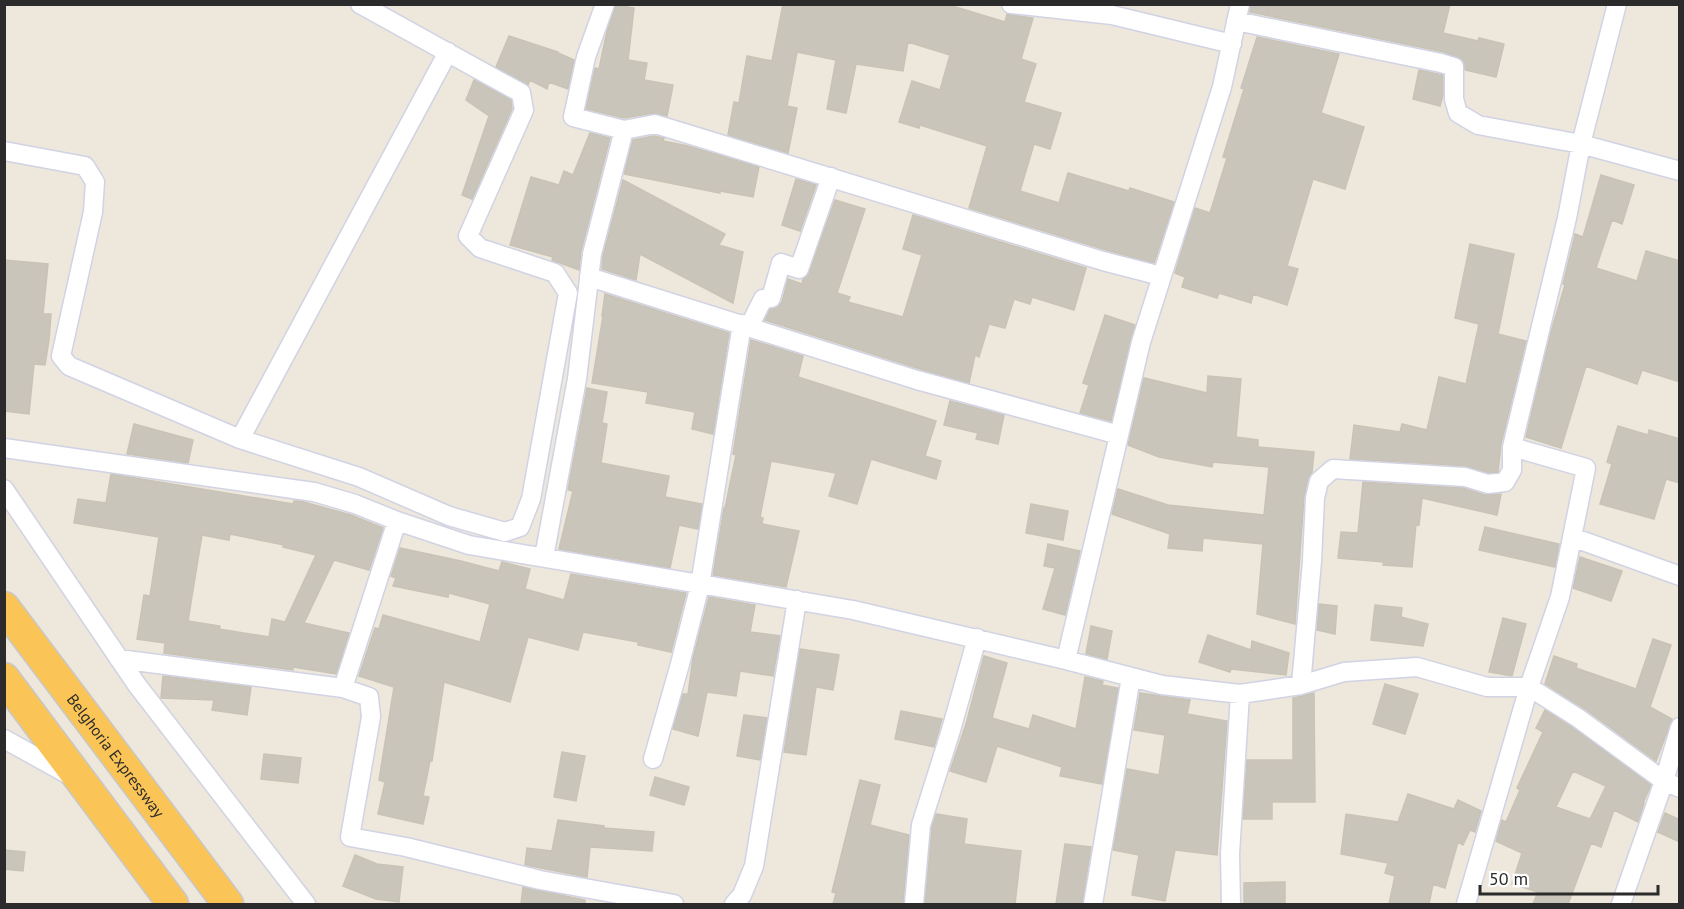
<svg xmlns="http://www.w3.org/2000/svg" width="1684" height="909" font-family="'PT Sans',sans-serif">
  <rect width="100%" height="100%" fill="#ede7dc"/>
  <path fill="#c9c5bb" stroke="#c9c3b5" stroke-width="1.5" fill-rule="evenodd" d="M783,4H946L1005,22L1007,14L1033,18L1021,59L1036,64L1024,102L1061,113L1050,149L1034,144L1020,191L1059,203L1068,173L1129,191L1130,188L1174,202L1154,263L1106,250L969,208L987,146L920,125L919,128L899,122L912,81L940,90L950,55L908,42L903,71L856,64L846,113L827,109L836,60L797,52L787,106L797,108L788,153L728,135L734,102L739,103L747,56L772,61Z
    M1251,4H1450L1443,33L1478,41L1479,38L1504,44L1496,77L1465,70L1463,60L1444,52L1250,12Z
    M616,5L634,8L628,60L647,63L644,80L673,85L667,116L653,113L624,118L586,109L595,68L599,69L607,31Z
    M509,36L558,52V53L574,60L568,89L549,82L547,89L530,80L528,85L496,67Z
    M1257,37L1339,54L1321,113L1364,127L1345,189L1313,179L1287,266L1298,269L1287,305L1253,294L1251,303L1219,293L1217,298L1182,287L1185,277L1175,273L1195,208L1210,213L1227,158L1223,157L1244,89L1241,88Z
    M1419,70L1443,75V95L1440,106L1413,99Z
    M474,80L511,100L512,109L472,199L462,195L489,116L466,100Z
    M590,133L610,138L581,251L579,270L552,260L553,257L510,245L531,177L559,185L564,171L573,175Z
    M654,136L664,138L663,141L688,146L759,167L753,197L720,191V193L624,174L633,140Z
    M1601,175L1634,185L1622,224L1612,220L1596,268L1637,281L1646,251L1680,261V382L1642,370L1637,384L1586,366L1561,448L1526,437L1551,332L1565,285L1563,284L1574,239L1575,234L1583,237Z
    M796,179L816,185L800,231L782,225Z
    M623,180L725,234L719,245L743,252L733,303L640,254L636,280L602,269L603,256Z
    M835,200L865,209L837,293L850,297L848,302L903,317L922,255L903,249L913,215L1086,268L1074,310L1032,297L1030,304L1014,299L1005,328L989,324L979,357L975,355L969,383L920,369L765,320L770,309L778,307L782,302L788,279L802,284L803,279L809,273Z
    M1470,244L1514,254L1498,334L1526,341L1501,444L1498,472L1489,473L1466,466L1350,459L1354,425L1400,432L1402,424L1427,430L1439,377L1466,384L1479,324L1455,318Z
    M4,260L48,264L43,314H51L49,340L45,365L34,364L29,414L4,411Z
    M605,294L729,333L713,434L692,429L695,412L646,403L648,392L592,383L603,316H602Z
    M1105,315L1135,325L1111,421L1080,413L1089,385L1083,383Z
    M751,340L803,356L798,377L936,421L925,456L941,461L936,479L871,459L857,504L829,496L836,473L771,461L760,517L763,518L762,524L799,531L786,587L713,575L724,508H725L736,455L733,454Z
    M1208,376L1241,379L1236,437L1258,440V447L1314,452L1312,472L1308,478L1304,497L1295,624L1257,614L1263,544L1203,538L1202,551L1168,548L1170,534L1112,514L1118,489L1168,505L1264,515L1269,467L1213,462L1212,467L1159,457L1128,445L1144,378L1207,393Z
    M587,388L607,392L602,423L607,424L601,463L669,476L665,497L702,504L698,529L679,525L670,568L559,549L573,491L568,490Z
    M950,401L1004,415L998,444L976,439L978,433L944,425Z
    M134,424L193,440L188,463L127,454Z
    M1618,426L1648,435L1649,430L1680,439V483L1666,479L1654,519L1600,504L1612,464L1607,462Z
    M111,474L293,504L294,501H300L351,515L383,528L369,570L334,560L304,623L349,633L336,674L293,667V670L164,653L165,643L137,639L144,595L150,596L159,537L74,523L78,499L106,503ZM230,534L284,545L283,547L316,555L285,622L272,619L269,637L219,629L220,626L188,621L202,535L229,540Z
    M1363,482L1463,488L1485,495L1501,494L1497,515L1422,498L1419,525L1416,524L1412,567L1383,565L1384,562L1338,558L1341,532L1358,533Z
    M1031,504L1068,511L1063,540L1026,533Z
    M1485,527L1559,544L1555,567L1479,550Z
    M1048,544L1080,551L1065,615L1043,609L1055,568L1044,566Z
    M400,548L461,561L499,571L502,562L530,569L525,589L564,600L571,574L686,593L671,652L638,645V642L583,632L578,650L528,637L510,702L444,682L432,761H430L423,796L429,797L423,824L378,814L385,782L379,780L394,687L359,676L375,628L379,629L383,615L480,642L490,604L449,593L448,597L393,586L396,578L391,576Z
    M1580,557L1622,571L1611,601L1573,588Z
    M709,597L755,605L750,632L780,636L773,676L740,671L736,696L707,692L698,736L673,729L683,694H688L693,658Z
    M1319,604L1337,606L1335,634L1317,630Z
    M1375,605L1402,608L1401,617L1428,624L1423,646L1371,640Z
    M1503,618L1526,624L1512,676L1489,672Z
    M1091,626L1112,631L1107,659L1086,654Z
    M1208,635L1251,650L1252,641L1289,653L1286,675L1231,669L1230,672L1199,662Z
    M1653,639L1671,645L1650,707L1672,719L1656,761L1585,709L1545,684L1554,656L1577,664L1576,668L1636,689Z
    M800,649L839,655L833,690L816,687L806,755L784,752Z
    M984,656L1007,663L992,718L1029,729L1033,715L1076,729L1085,677L1103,681L1102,685L1118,688L1102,784L1060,776L1062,767L997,746L986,782L950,771L966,724Z
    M163,676L251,687L247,715L212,710L214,700L161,698Z
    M1385,684L1418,694L1405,734L1373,724Z
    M1140,693L1190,700L1187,714L1227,721L1217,855L1175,850L1165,901L1132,895L1139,855L1113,850L1127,769L1159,775L1165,735L1134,730Z
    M1314,693L1315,802H1272V819H1243L1247,760H1293V698Z
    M1545,710L1572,727L1651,785L1643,803H1644L1638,822L1614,810L1601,847L1591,843L1568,904H1533L1538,892L1512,884L1522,853L1496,841L1502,820L1506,822L1520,790L1517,788L1543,732L1536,728ZM1573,771L1606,786L1590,819L1556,807Z
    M901,711L942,719L934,747L895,739Z
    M744,715L767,718L760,760L737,756Z
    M562,752L585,756L576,801L554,797Z
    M264,754L301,758L298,783L261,779Z
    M655,777L689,787L684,805L650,795Z
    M860,780L880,785L870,825L909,835L903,904H833L836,893L832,892Z
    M1408,794L1454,809L1458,800L1481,811L1475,832L1470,830L1463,845L1458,842L1445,888L1433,884L1429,904H1389L1395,876L1385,873L1388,863L1341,854L1346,814L1398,822Z
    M1665,813L1680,820V842L1658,832Z
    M936,814L967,819L964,844L1021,851L1015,904H925L932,827Z
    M558,820L604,826V828L654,832L652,851L590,847L587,877L525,865L527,848L552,851Z
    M1065,844L1091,847L1082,904H1056Z
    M4,850L25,852L23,871L4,869Z
    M355,855L377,864L403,867L399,902L376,899L343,886Z
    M1285,882V904H1244V883Z
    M523,887L585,900V904H521Z"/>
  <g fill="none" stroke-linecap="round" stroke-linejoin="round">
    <defs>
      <path id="minor" d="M1011,4L1112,15L1232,44
        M1240,4L1222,87L1141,342L1066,660L1162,685L1240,694L1301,685L1344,672L1417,667L1487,687H1529L1578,718L1664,781L1680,788
        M1236,21L1441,63L1454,67V99L1458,113L1478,125L1581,144L1680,171
        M624,130L655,124L1103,261L1161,276
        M4,151L85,166L95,182L93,212L61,356L69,366L240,439L359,477L449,516L505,532L520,527L531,499L568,293L555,273L480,248L468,236L524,110L521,93L360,4
        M589,277L917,380L1119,435
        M749,327L763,299L771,298L781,263L799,269L831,177
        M240,439L448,52
        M4,448L314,492L355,504L397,521L469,545L853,610L1066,660
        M4,489L137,685L306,904
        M1572,537L1680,576
        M544,557L577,379L592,254L624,130L573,117L586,57L605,4
        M119,659L343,688L397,521
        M1301,685L1312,561L1315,498L1319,481L1333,469L1465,477L1488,484L1505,482L1512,470V447
        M343,688L369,697L371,717L350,837L406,847L540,880L674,904
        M4,739L71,776
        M653,759L680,664L700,585L742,324
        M734,904L742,895L754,866L797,600
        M914,904L921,825L951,730L977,638
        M1093,904L1131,677
        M1231,904L1230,854L1240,694
        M1466,904L1529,687L1560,597L1586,468L1512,447L1567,218L1581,144L1617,4
        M1621,904L1664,781L1680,727"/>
      <g id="trunk">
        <path id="s1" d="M4,607L228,904"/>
        <path d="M4,678L173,904"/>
      </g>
    </defs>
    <use href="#minor" stroke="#d1d3e4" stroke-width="21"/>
    <use href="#trunk" stroke="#c8c8c8" stroke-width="33"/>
    <use href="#minor" stroke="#fff" stroke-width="18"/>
    <use href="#trunk" stroke="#fbc456" stroke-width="30"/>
  </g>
  <g text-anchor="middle" stroke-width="6" stroke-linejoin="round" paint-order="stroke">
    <g font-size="16" fill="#2b2b2b" stroke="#fff">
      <text dy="6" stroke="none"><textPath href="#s1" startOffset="186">Belghoria Expressway</textPath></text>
    </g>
  </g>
  <rect width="1684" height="909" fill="none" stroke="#2b2b2b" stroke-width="12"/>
  <path d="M1480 885v9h178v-9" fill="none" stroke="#2b2b2b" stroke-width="3"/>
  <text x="1489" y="885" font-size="18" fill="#2b2b2b" stroke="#ffffff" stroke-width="4.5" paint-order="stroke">50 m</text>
</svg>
